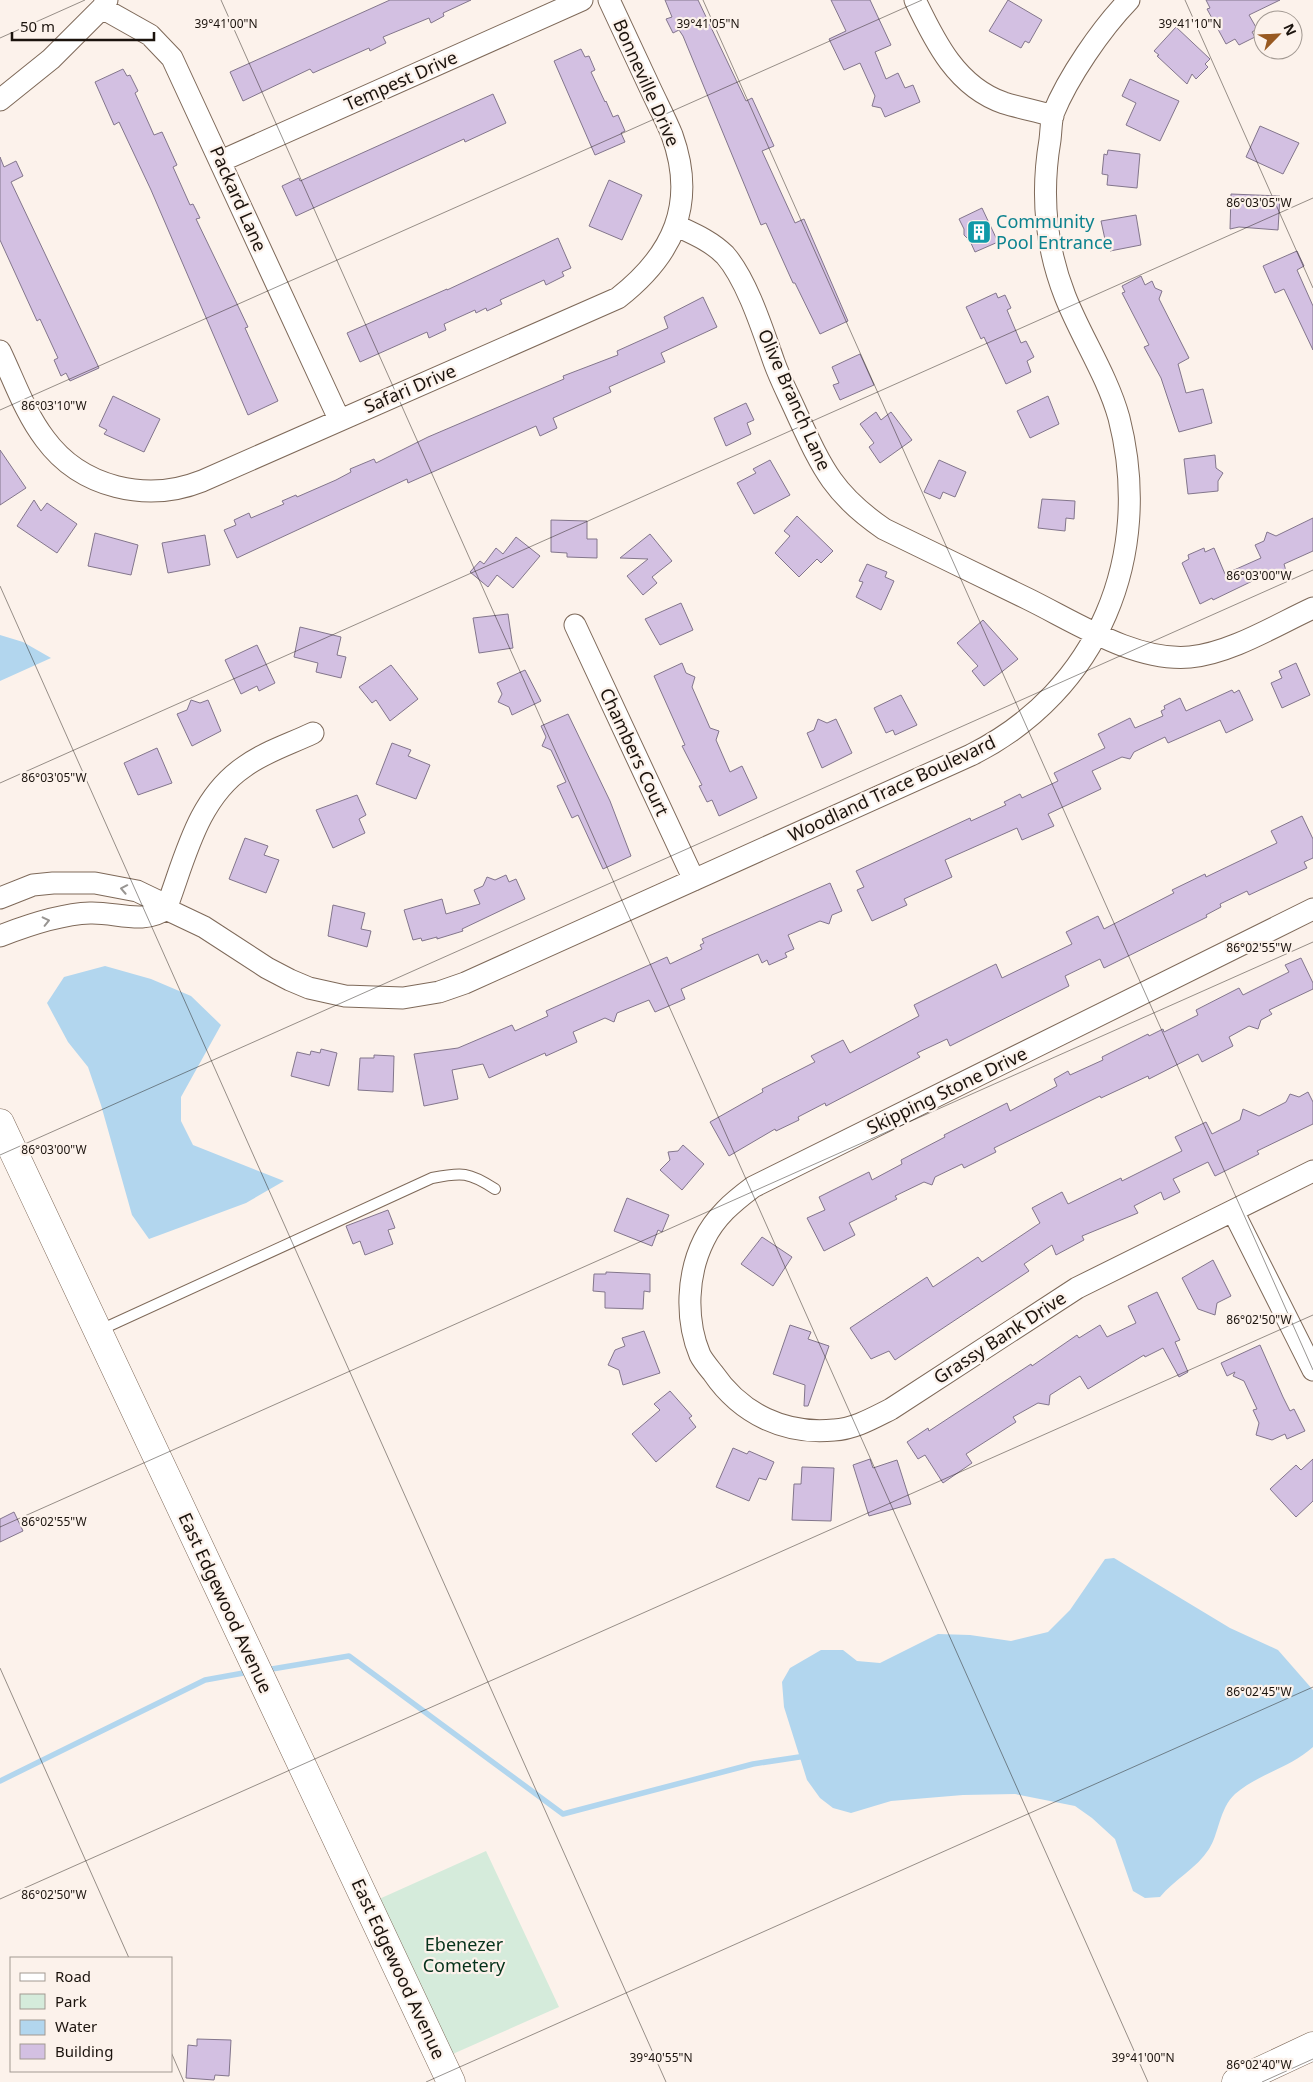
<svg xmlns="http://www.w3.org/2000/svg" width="1313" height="2082" font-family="'Noto Sans',sans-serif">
  <rect width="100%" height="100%" fill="#fcf2eb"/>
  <path fill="#d5ebdb" d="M486,1851L559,2007L455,2053L442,2062L368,1904Z"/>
  <path fill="#b2d6ee" d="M0,635L23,642L51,658L0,681Z
    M105,966L151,979L191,996L221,1025L181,1097V1121L193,1145L284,1181L246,1203L149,1239L132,1215L101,1105L88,1067L68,1042L47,1003L64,977Z
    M1114,1558L1230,1628L1278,1650L1313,1690V1747C1290,1768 1258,1774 1235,1794C1219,1809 1219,1834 1209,1849C1197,1868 1174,1880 1160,1897L1145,1898L1133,1891L1115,1839L1092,1818L1075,1806L1015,1794L963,1795L891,1801L851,1813L833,1808L820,1798L807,1780L784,1707L782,1682L790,1668L821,1650H843L857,1661L880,1663L938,1634L970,1635L1011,1641L1048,1632L1070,1610L1105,1559Z"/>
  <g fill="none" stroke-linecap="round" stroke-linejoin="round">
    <path stroke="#b2d6ee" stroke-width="5.5" d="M266,1670L349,1656L563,1814L753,1764L806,1756
      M0,1781L205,1680L249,1672"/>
  </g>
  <path fill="#d3c0e2" stroke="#83768c" d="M390,0H471L443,13L444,16L431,23L429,18L383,37L386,43L370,51L369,48L313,73L310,69L243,101L230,72Z
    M665,0H698L746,101L752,98L774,146L762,151L795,223L804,219L848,321L820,334L795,283H793L766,223L761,225L683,36L679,30L673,33L666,19L672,17Z
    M831,0H870L891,45L875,52L886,79L898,73L905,88L913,85L920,102L885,117L881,108L872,106L875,96L860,63L844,70L829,39L846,31Z
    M1008,0L1042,20L1029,43L1025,41L1021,48L989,31Z
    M1206,0H1280L1249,15L1257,29L1252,32L1255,37L1239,45L1235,39L1226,44L1207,9L1210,8Z
    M1176,27L1210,59L1205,64L1208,67L1196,79L1192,74L1187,84L1157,56L1159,55L1154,51Z
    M581,49L585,57L589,56L595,70L591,72L605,102L606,101L613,117L618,115L625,131L621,133L625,142L595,155L554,61Z
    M123,69L127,76L130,75L138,91L135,93L154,135L162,132L177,165L173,167L190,205L193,204L200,218L196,219L238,306L248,327L245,328L278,401L248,415L151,190L119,122L114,125L95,82Z
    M1130,79L1179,101L1160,141L1126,125L1136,103L1122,96Z
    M493,94L506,123L465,142L464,139L296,216L282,186L299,178L300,181Z
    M1260,126L1299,143L1283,174L1246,157Z
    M1108,150L1140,154L1137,188L1107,185L1108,175L1102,174L1104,154L1107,155Z
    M0,157L4,167L16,161L23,176L11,182L99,368L70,381L66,373L61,376L54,360L58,358L40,319L37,321L0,240Z
    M609,180L642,195L622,240L589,226Z
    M1231,194L1280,196L1278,230L1239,227L1230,229Z
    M982,208L998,242L975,252L970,241L964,235V229L959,219Z
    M1136,215L1141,245L1110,251L1108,243L1106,244L1101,221Z
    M558,238L571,268L562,272L564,276L546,285L544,280L500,300L502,304L487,311L486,308L476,313L475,310L444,324L446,330L429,338L427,332L360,362L347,333L447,289V290Z
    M1297,251L1304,266L1297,270L1313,306V350L1284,289L1275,293L1263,266Z
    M1141,276L1145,285L1152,281L1155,288L1162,291L1159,299L1189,358L1178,364L1186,393L1203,389L1212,423L1179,432L1161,378L1144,347L1149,345L1122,293L1125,292L1122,286Z
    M996,293L998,298L1005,295L1011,308L1007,310L1021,343L1026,341L1034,357L1027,361L1031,372L1006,384L984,337L981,339L966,307Z
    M703,297L717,327L661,353L665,362L609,387L611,392L553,418L557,428L540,436L536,426L408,483L407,479L237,558L224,530L236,525L234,520L249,513L251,518L284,504L282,501L296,495L297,497L336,480L351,472L350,469L374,459L376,463L428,437L564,379L563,376L618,355L617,351L668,328L664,317Z
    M860,354L874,385L840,400L833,385L839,383L832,367Z
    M113,396L160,419L144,452L104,434L107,430L99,426Z
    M1048,396L1059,424L1030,438L1017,411Z
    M746,403L754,420L747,423L751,434L726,446L714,418Z
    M876,412L881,420L891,412L912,440L880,463L869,447L874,443L860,424Z
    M0,450L26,488L0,505Z
    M1215,455L1216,468L1223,473L1218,481V491L1188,494L1184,459Z
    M770,460L790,495L754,514L737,483L756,473L753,469Z
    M939,460L966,472L955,497L943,492L940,499L924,492Z
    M1042,499L1075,501L1074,519L1066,518L1065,531L1038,528Z
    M34,500L41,511L47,503L77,524L57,553L17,526Z
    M797,516L833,551L821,563L817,559L799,577L775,553L790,536L784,531Z
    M1313,518V551L1284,564L1286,571L1271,578L1269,573L1213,600L1212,598L1200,604L1182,563L1189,559L1188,555L1204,548L1205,552L1214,548L1225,574L1261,558L1255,545L1264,541L1267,532L1276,536Z
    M551,520L587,521V539H597V558L567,557V553L551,552Z
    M95,533L138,545L131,575L88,566Z
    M650,534L672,561L652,577L657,583L643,595L627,576L648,559L620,558Z
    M205,535L210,565L168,573L162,543Z
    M516,537L540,556L513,588L497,575L488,587L470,572L480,561L484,564L496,548L503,554Z
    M867,564L887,572L885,577L894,581L881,610L856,597L863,582L859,581Z
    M681,603L693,630L660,645L645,619Z
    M508,614L513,648L479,653L473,618Z
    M983,620L1018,659L984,686L972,671L978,666L957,643Z
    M300,627L341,637L337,655L346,657L341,678L316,672L318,663L294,657Z
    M257,645L275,683L259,691L257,686L241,694L225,660Z
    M682,663L686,673L695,677L692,687L710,728L719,731L716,740L730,772L742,766L757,798L719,816L712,800L707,802L699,786L702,785L682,746L685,745L654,676Z
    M1296,663L1310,695L1282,708L1271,683L1282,678L1279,671Z
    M391,665L418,699L390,721L376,700L372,703L359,687Z
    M525,670L541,701L512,715L509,707L498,702L502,694L497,683Z
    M1232,690L1234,693L1239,690L1253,720L1226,733L1220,720L1168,743L1165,737L1134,752L1130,759L1122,757L1092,771L1101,789L1048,814L1054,826L1022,840L1017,828L945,860L952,877L904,899L907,905L872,921L857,890L864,887L856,871L970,818L971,821L1006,805L1004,802L1020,794L1022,798L1058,781L1054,773L1105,748L1098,734L1130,718L1135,728L1163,716L1161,711L1165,709L1164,706L1180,698L1186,711Z
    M901,695L917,725L895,735L893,730L886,733L874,708Z
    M191,700L200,703L208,700L221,731L192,746L177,714L187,710Z
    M568,714L610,801L631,856L603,869L578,815L572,818L557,786L566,782L551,750L542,746L546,737L541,726Z
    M818,719L827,723L836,719L852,753L822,768L807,733L814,730Z
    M392,743L411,750L408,756L430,765L416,799L376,784Z
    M157,748L172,783L138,795L124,763Z
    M357,795L366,815L359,819L365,833L333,848L316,810Z
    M1302,816L1313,839V858L1304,862L1307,868L1249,895L1247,891L1220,904L1221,907L1206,915L1207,917L1104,968L1100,959L1065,976L1069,986L950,1046L947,1039L917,1053L920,1057L826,1106L825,1103L798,1117L799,1120L776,1131L775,1129L729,1156L710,1122L763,1092L762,1089L815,1062L811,1056L843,1040L850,1053L919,1016L914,1005L996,964L1002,978L1072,944L1066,932L1098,916L1104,929L1174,893L1172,890L1205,874L1206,877L1277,843L1271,831Z
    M245,838L268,846L264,855L279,860L266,893L229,879Z
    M506,875L509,882L516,879L525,899L462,929L463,931L437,939V937L422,941L421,938L413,940L404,910L442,899L446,914L480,904L474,890L483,886L487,877L495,880Z
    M830,883L842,911L832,915L829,924L820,921L788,935L794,949L785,953L787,957L769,965L767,960L762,963L758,954L681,989L685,999L655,1012L649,1000L617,1013L614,1022L605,1018L573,1032L577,1042L546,1056L545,1053L489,1078L483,1064L452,1070L458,1099L424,1106L414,1054L458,1048L512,1025L515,1031L548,1016L546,1011L667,957L670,964L702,949L700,945L704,943L702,939Z
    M333,905L365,913L361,929L371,931L367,947L328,936Z
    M1301,958L1313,983V989L1269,1010L1272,1014L1261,1020L1258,1029L1249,1026L1229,1037L1233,1046L1202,1062L1198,1054L1149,1079L1148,1076L1101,1098L1100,1096L994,1148L996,1152L964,1168L962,1164L935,1177L932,1185L924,1182L895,1196L897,1199L849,1223L855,1235L824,1251L807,1218L825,1210L819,1197L869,1172L872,1180L902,1164L901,1160L945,1137L944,1135L1007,1103L1010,1111L1057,1086L1054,1079L1068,1071L1070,1075L1103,1060L1102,1057L1148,1034L1149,1036L1163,1029L1164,1032L1198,1015L1196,1010L1239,988L1243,995L1289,972L1285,965Z
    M321,1049L337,1053L329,1086L291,1076L297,1052L310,1055L311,1051L320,1053Z
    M374,1055L394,1056L393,1092L358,1090L360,1058H374Z
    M1308,1092L1313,1102V1124L1257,1151L1259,1154L1215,1176L1208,1162L1173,1179L1180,1192L1164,1200L1161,1192L1134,1206L1138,1213L1082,1236L1084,1240L1056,1255L1052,1245L1024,1264L1029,1271L895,1360L889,1351L871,1359L850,1328L927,1277L933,1287L978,1257L982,1262L1040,1223L1032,1208L1062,1192L1068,1204L1121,1178L1122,1181L1182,1151L1175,1137L1206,1122L1212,1134L1240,1120L1243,1109L1259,1116L1286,1102L1290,1094L1299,1097Z
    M683,1145L704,1164L682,1190L660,1170L670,1160L668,1152L678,1151Z
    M627,1198L669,1215L662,1232L658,1230L652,1246L614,1231Z
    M388,1210L395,1228L388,1230L393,1244L365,1255L360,1241L353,1244L346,1226Z
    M762,1237L792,1257L773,1286L741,1264Z
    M1213,1260L1231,1296L1217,1303L1215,1315L1198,1309L1182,1278Z
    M606,1272L650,1274V1292L644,1291L643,1309L605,1308V1292L593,1291L594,1274H606Z
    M1157,1292L1180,1340L1175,1342L1188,1372L1179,1377L1163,1348L1145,1357L1144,1355L1088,1389L1080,1376L1050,1395L1049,1405L1038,1403L1013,1417L1016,1422L966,1454L972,1463L943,1483L925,1455L918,1459L907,1442L928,1428L929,1431L1031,1364L1032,1366L1077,1335L1079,1338L1100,1325L1107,1337L1136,1323L1128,1306Z
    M790,1325L811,1332L808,1339L829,1346L808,1406H804L805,1385L773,1374Z
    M644,1331L660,1373L623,1385L619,1370L608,1365L615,1350L625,1346L622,1338Z
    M1260,1345L1283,1397L1290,1411L1294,1409L1305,1431L1287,1439L1285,1434L1272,1440L1256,1435L1259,1423L1253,1410L1257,1409L1244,1381L1233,1376L1235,1372L1227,1376L1221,1363Z
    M670,1391L692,1416L689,1418L696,1427L656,1462L632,1434L660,1410L654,1404Z
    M733,1448L747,1454L749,1451L774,1462L766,1480L759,1478L749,1501L716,1487Z
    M870,1459L873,1468L897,1460L911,1504L869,1516L853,1465Z
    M1313,1459V1501L1296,1517L1270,1489L1296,1465L1301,1470Z
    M802,1467L834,1468L831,1521L792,1520L794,1484H801Z
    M14,1512L23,1531L0,1542V1519Z
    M197,2039L231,2040L229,2076L215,2075L214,2080L186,2078L188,2045L197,2046Z"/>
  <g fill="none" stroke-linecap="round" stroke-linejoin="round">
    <defs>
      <path id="lane" d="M98,1331L432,1178C462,1172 469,1172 495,1189"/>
      <path id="street" d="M915,0C935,42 957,87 1004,103C1020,108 1037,111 1053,116
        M102,8L150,35L172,58L339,419
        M0,100L51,59L102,8L107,0
        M221,161L582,0
        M677,226C694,234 711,241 725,255C747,280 763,331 774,362C780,379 789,396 797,414C822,468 833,494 884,529C932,552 980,576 1028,599C1075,622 1135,662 1190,657C1231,653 1276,625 1313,608
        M0,351C14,380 25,413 45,439C81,488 147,503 202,481L618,298C673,255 697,204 672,135C666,120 658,105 651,90C637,60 623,30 609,0
        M575,625L694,880
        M0,898L33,885L53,883H95L137,891L162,903L166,909L204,927L267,968L290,980L309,988L345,996L403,998L439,992L465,983L971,755C1099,691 1154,555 1119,418C1107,375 1081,337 1065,296C1045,245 1041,193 1050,140C1051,132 1051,122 1053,114C1068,77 1101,29 1129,0
        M166,909C185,859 197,799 244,767C264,752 290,744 313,733
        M1313,909L753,1187C733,1202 715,1217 704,1240C687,1274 685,1319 700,1355C703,1361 709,1368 713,1373C741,1414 785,1435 834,1430C854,1429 873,1418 891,1409L1077,1288L1313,1171
        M0,936C28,925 60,914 90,913C116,912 144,925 166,909
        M1233,1211L1313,1370"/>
      <path id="secondary" d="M0,1123L451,2082
        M1236,2082L1313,2046"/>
    </defs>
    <use href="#lane" stroke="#7e6959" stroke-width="12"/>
    <use href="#street" stroke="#7e6959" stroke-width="23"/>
    <use href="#secondary" stroke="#7e6959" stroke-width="29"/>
    <use href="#lane" stroke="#fff" stroke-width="10"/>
    <use href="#street" stroke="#fff" stroke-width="21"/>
    <use href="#secondary" stroke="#fff" stroke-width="28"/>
  </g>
  <defs><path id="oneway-chevron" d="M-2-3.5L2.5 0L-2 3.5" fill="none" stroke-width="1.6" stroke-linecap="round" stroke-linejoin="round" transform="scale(1.25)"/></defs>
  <g stroke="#989592">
    <use href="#oneway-chevron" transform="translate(124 889) rotate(-169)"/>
    <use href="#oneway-chevron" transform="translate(46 921) rotate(-13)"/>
  </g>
  <path fill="none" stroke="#1b130d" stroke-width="1" stroke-opacity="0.45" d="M221,0L1148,2082M703,0L1313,1370M1185,0L1313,288M0,38L85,0M0,410L922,0M0,586L666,2082M0,783L1313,198M0,1155L1313,570M0,1527L1313,942M0,1668L129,1958M0,1899L1313,1315M171,2052L184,2082M426,2082L1313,1687M1262,2082L1313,2059"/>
  <defs>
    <symbol id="building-square" viewBox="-11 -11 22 22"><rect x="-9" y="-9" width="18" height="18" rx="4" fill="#0f9aa8" stroke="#fcf2eb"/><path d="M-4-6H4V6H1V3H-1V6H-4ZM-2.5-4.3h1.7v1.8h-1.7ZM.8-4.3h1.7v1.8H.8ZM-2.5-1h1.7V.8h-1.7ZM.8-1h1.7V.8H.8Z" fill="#fff"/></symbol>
  </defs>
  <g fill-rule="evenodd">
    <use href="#building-square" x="965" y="218" width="28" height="28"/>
  </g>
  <g text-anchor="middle" stroke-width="4.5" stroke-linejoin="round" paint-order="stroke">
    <g font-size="18" fill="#1b130d" stroke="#fcf2eb">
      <text transform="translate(401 81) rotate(-24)" y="6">Tempest Drive</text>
      <text transform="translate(646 83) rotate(66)" y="6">Bonneville Drive</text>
      <text transform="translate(238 199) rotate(66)" y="6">Packard Lane</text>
      <text transform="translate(410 389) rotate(-23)" y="6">Safari Drive</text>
      <text transform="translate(794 400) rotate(66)" y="6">Olive Branch Lane</text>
      <text transform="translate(634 752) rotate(65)" y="6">Chambers Court</text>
      <text transform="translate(892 789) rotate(-25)" y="6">Woodland Trace Boulevard</text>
      <text transform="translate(947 1091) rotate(-26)" y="6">Skipping Stone Drive</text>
      <text transform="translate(1000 1338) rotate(-33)" y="6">Grassy Bank Drive</text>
      <text transform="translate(225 1603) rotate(65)" y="6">East Edgewood Avenue</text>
      <text transform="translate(398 1969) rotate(65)" y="6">East Edgewood Avenue</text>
    </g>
    <g font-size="18" fill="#0d838f" stroke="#fcf2eb" text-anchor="start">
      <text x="996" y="228">Community<tspan x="996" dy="21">Pool Entrance</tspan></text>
    </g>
    <g font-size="18" fill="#05321b" stroke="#fcf2eb">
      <text x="464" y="1951">Ebenezer<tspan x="464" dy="21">Cometery</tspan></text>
    </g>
  </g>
  <g font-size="12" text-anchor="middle" fill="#1b130d" stroke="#fcf2eb" stroke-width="4.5" stroke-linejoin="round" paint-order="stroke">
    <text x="226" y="28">39°41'00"N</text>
    <text x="708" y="28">39°41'05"N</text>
    <text x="1190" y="28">39°41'10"N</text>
    <text x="1259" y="207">86°03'05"W</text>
    <text x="54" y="410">86°03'10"W</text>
    <text x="1259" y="580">86°03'00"W</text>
    <text x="54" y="782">86°03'05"W</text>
    <text x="1259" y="952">86°02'55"W</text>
    <text x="54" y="1154">86°03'00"W</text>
    <text x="1259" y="1324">86°02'50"W</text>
    <text x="54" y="1526">86°02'55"W</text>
    <text x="1259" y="1696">86°02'45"W</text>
    <text x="54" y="1899">86°02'50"W</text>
    <text x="661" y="2062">39°40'55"N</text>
    <text x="1143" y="2062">39°41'00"N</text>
    <text x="1259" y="2069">86°02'40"W</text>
  </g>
  <rect x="10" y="1957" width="162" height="115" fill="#fcf2eb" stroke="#a29992"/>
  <rect x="20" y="1973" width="25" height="8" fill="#ffffff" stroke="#a29992"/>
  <text x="55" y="1982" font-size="15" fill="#1b130d">Road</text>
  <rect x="20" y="1994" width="25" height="15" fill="#d5ebdb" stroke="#a29992"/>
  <text x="55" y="2007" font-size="15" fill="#1b130d">Park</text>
  <rect x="20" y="2020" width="25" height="15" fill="#b2d6ee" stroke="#a29992"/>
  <text x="55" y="2032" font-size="15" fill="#1b130d">Water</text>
  <rect x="20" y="2044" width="25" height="15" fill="#d3c0e2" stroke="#a29992"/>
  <text x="55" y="2057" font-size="15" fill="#1b130d">Building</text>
  <g transform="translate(1278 35) rotate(66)"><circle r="24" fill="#fcf2eb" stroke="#a29992"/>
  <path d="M0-4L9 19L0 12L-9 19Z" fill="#985921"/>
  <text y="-8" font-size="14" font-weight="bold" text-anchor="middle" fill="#1b130d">N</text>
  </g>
  <path d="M12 32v8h142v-8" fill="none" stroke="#1b130d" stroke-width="2.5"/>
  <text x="20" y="32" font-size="15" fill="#1b130d" stroke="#fcf2eb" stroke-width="4" paint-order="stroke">50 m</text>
</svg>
